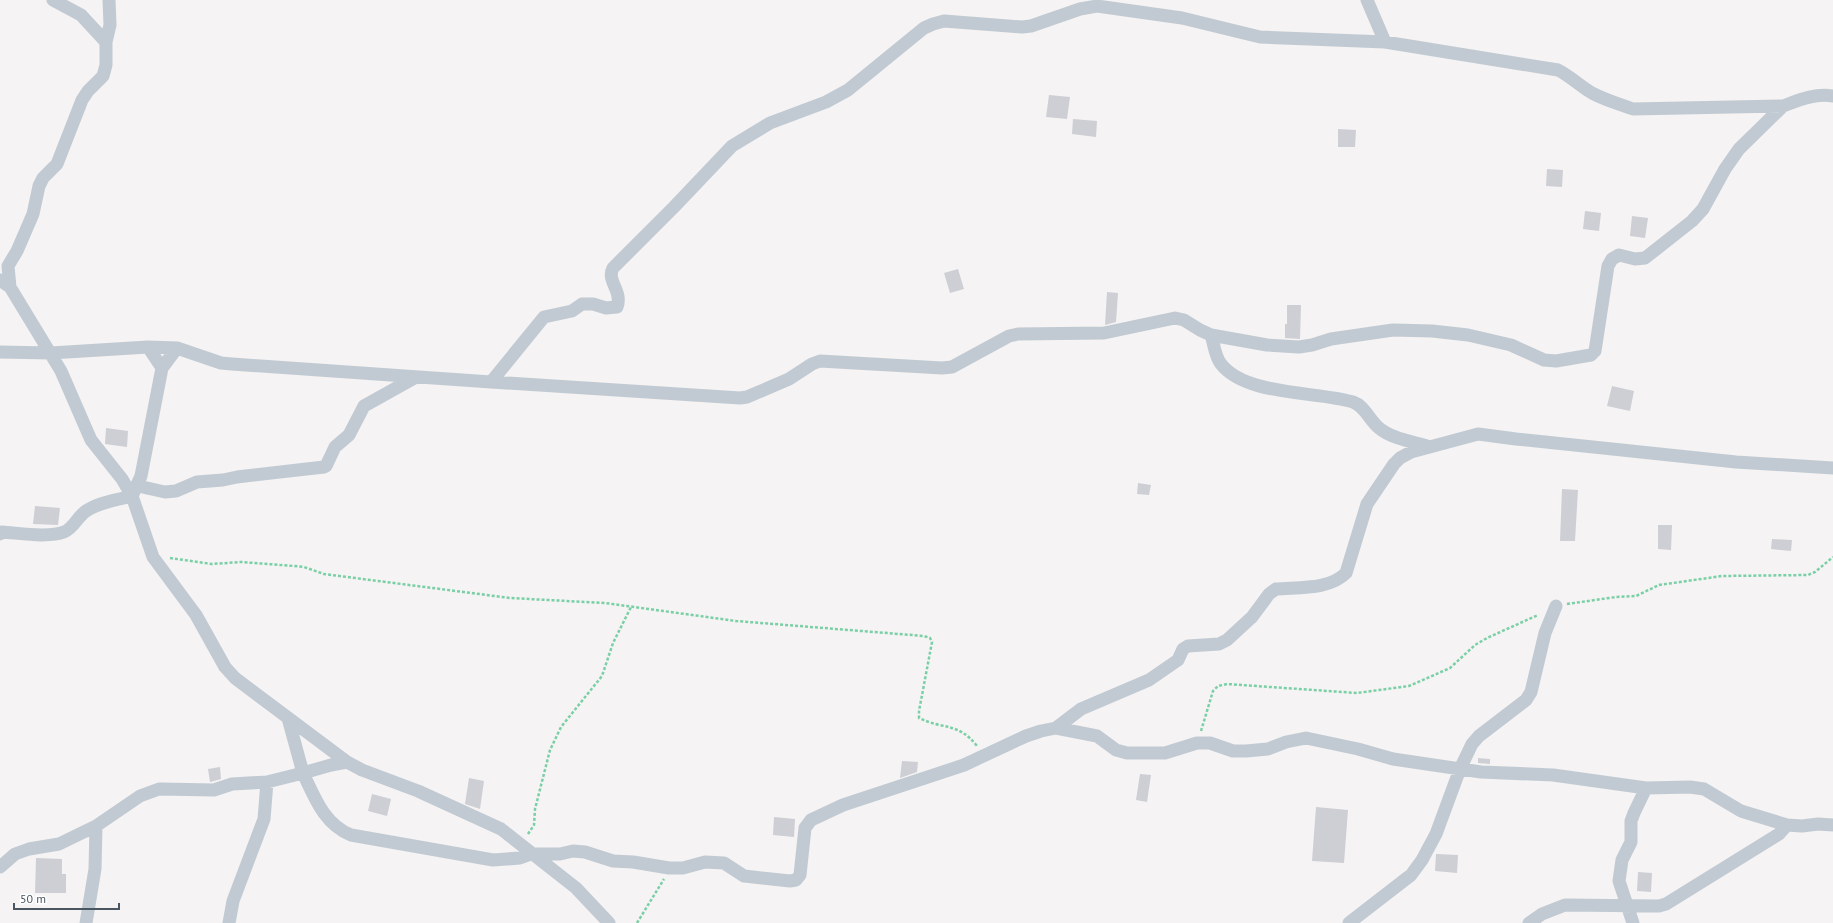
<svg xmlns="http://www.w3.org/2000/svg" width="1833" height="923" font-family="'PT Sans',sans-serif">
  <rect width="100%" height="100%" fill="#f5f3f3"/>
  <path fill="#cdcfd5" d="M1049,95L1070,97L1067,119L1046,117Z
    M1073,119L1097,121L1096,137L1072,134Z
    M1338,129L1356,130L1355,147H1338Z
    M1547,169L1563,170L1562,187L1546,186Z
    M1585,211L1601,213L1599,231L1583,229Z
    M1632,216L1648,218L1645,238L1630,236Z
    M958,269L964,289L950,293L944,273Z
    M1107,292L1118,293L1116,322L1105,325Z
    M1287,305H1301L1300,339L1285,338V324H1287Z
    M1612,386L1634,391L1630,411L1607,406Z
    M106,428L128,431L127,447L105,444Z
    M1138,483L1151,485L1149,495L1137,494Z
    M1562,489L1578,490L1575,541H1560Z
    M35,506L60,508L58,525L33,524Z
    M1658,525H1672L1671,550L1658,549Z
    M1772,539L1792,540L1791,551L1771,549Z
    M1478,758L1490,759V764L1478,763Z
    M902,761L918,762L917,772L900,778Z
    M220,767L221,779L210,782L208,769Z
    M1140,774L1151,775L1147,802L1136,800Z
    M469,778L484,781L480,809L465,804Z
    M372,794L391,799L387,816L368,811Z
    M1316,807L1348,810L1344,863L1312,861Z
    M774,817L795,819L794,837L773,835Z
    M1436,854L1458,855L1457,873L1435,871Z
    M36,858L62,859V874H66V893H35Z
    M1638,872L1652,873L1651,892L1637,891Z"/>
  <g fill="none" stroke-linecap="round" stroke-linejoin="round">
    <path stroke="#7ad0a6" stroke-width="2.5" stroke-dasharray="3 2" stroke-linecap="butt" d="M170,558L212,564L241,562L294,566L304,567L324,574L510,598L605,603L736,621L924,636L930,638L932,642L919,711V718C944,730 958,722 977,746
      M1567,604L1616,597L1636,596L1659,585L1722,576L1808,575L1815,572L1833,557
      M1201,731L1213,691L1218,686L1227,684L1357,693L1409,686L1450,668L1475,645L1487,638L1538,615
      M528,834L534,825L535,809L550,750L561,727L602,676L613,643L631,607
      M637,923L664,879"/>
    <path stroke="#c1cad2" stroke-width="13" d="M53,0L81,15L106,42
      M1367,0L1385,42
      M0,280L10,287L61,371L91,440L122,479L132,496L153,557L196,615L225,667L235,678L347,762L362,770L418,791L501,829L576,888L609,923
      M10,287L8,266L17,251L33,214L39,186L43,178L57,164L82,100L88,91L103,76L106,65V42L110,25L109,0
      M1211,335C1214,344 1215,357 1221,364C1246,396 1316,391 1353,402C1365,406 1369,420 1379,428C1392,439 1414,442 1430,447
      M148,347L162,368
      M0,352L51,353L148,347L177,348L221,363L232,364L491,382L740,398L747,397L789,379L812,364L820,361L942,368L952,367L1009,336L1018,334L1104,333L1175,318L1184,320L1200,330L1211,335L1267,345L1299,347L1312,345L1331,339L1393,330L1432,331L1468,335L1511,345L1544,360L1556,361L1591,355L1595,351L1608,266L1612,259L1619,255L1635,259L1645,258L1692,221L1703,209L1725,169L1739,149L1783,106
      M491,382L544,317L572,311L582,304H593L606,308L617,307C623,291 606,281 613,268L674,207L732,146L770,123L826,102L848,90L924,28L933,24L944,21L1022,27L1031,26L1080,9L1097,6L1182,18L1260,37L1385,42L1558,70C1570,76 1580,86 1592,93C1605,100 1619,104 1633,109L1783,106C1799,100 1815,93 1833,96
      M138,486L165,492L176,491L197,482L223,480L237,477L324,467L326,466L335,447L349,435L364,406L416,377
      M0,534L2,532C19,533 48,538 64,532C74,528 77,517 86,511C99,502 117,500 132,496L141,476L162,368L177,348
      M1056,728L1081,709L1149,680L1178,660L1183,649L1188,646L1219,644L1227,640L1252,617L1269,594L1276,589C1299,587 1329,590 1346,573L1367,504L1394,464L1400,458L1411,452L1478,434L1516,439L1736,462L1833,468
      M347,762L331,765L303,773C315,798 324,824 351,835L493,860L520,858L531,854H560L573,851L585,852L613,861L633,862L669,868H683L705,862L724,863L744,876L790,881L796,880L800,875L805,828L811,820L843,805L964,765L1026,736L1041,731L1056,728L1097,736L1116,750L1127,753H1165L1197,743H1210L1233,751H1246L1268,749L1286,742L1306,738L1358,749L1393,759L1481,772L1553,775L1646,788L1690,787L1704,789L1741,811L1787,825L1802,826L1818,824L1833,825
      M0,867L15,854L29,849L59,844L96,826
      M86,923L95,869L96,826L140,796L159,789L214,790L232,784L267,782L303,773L288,718
      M229,923L233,901L264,819L267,782
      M1349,923L1411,875L1422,860L1436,834L1460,769L1472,744L1479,736L1526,700L1531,692L1545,633L1556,606
      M1529,923L1542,914L1565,905L1659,906L1666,904L1779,834L1787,825
      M1633,923L1619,881L1622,860L1631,842V821L1634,813L1646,788"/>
  </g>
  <path d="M14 903v6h105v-6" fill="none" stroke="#4a5661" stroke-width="2"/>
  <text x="20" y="903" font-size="12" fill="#4a5661" stroke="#ffffff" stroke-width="3" paint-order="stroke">50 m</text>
</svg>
